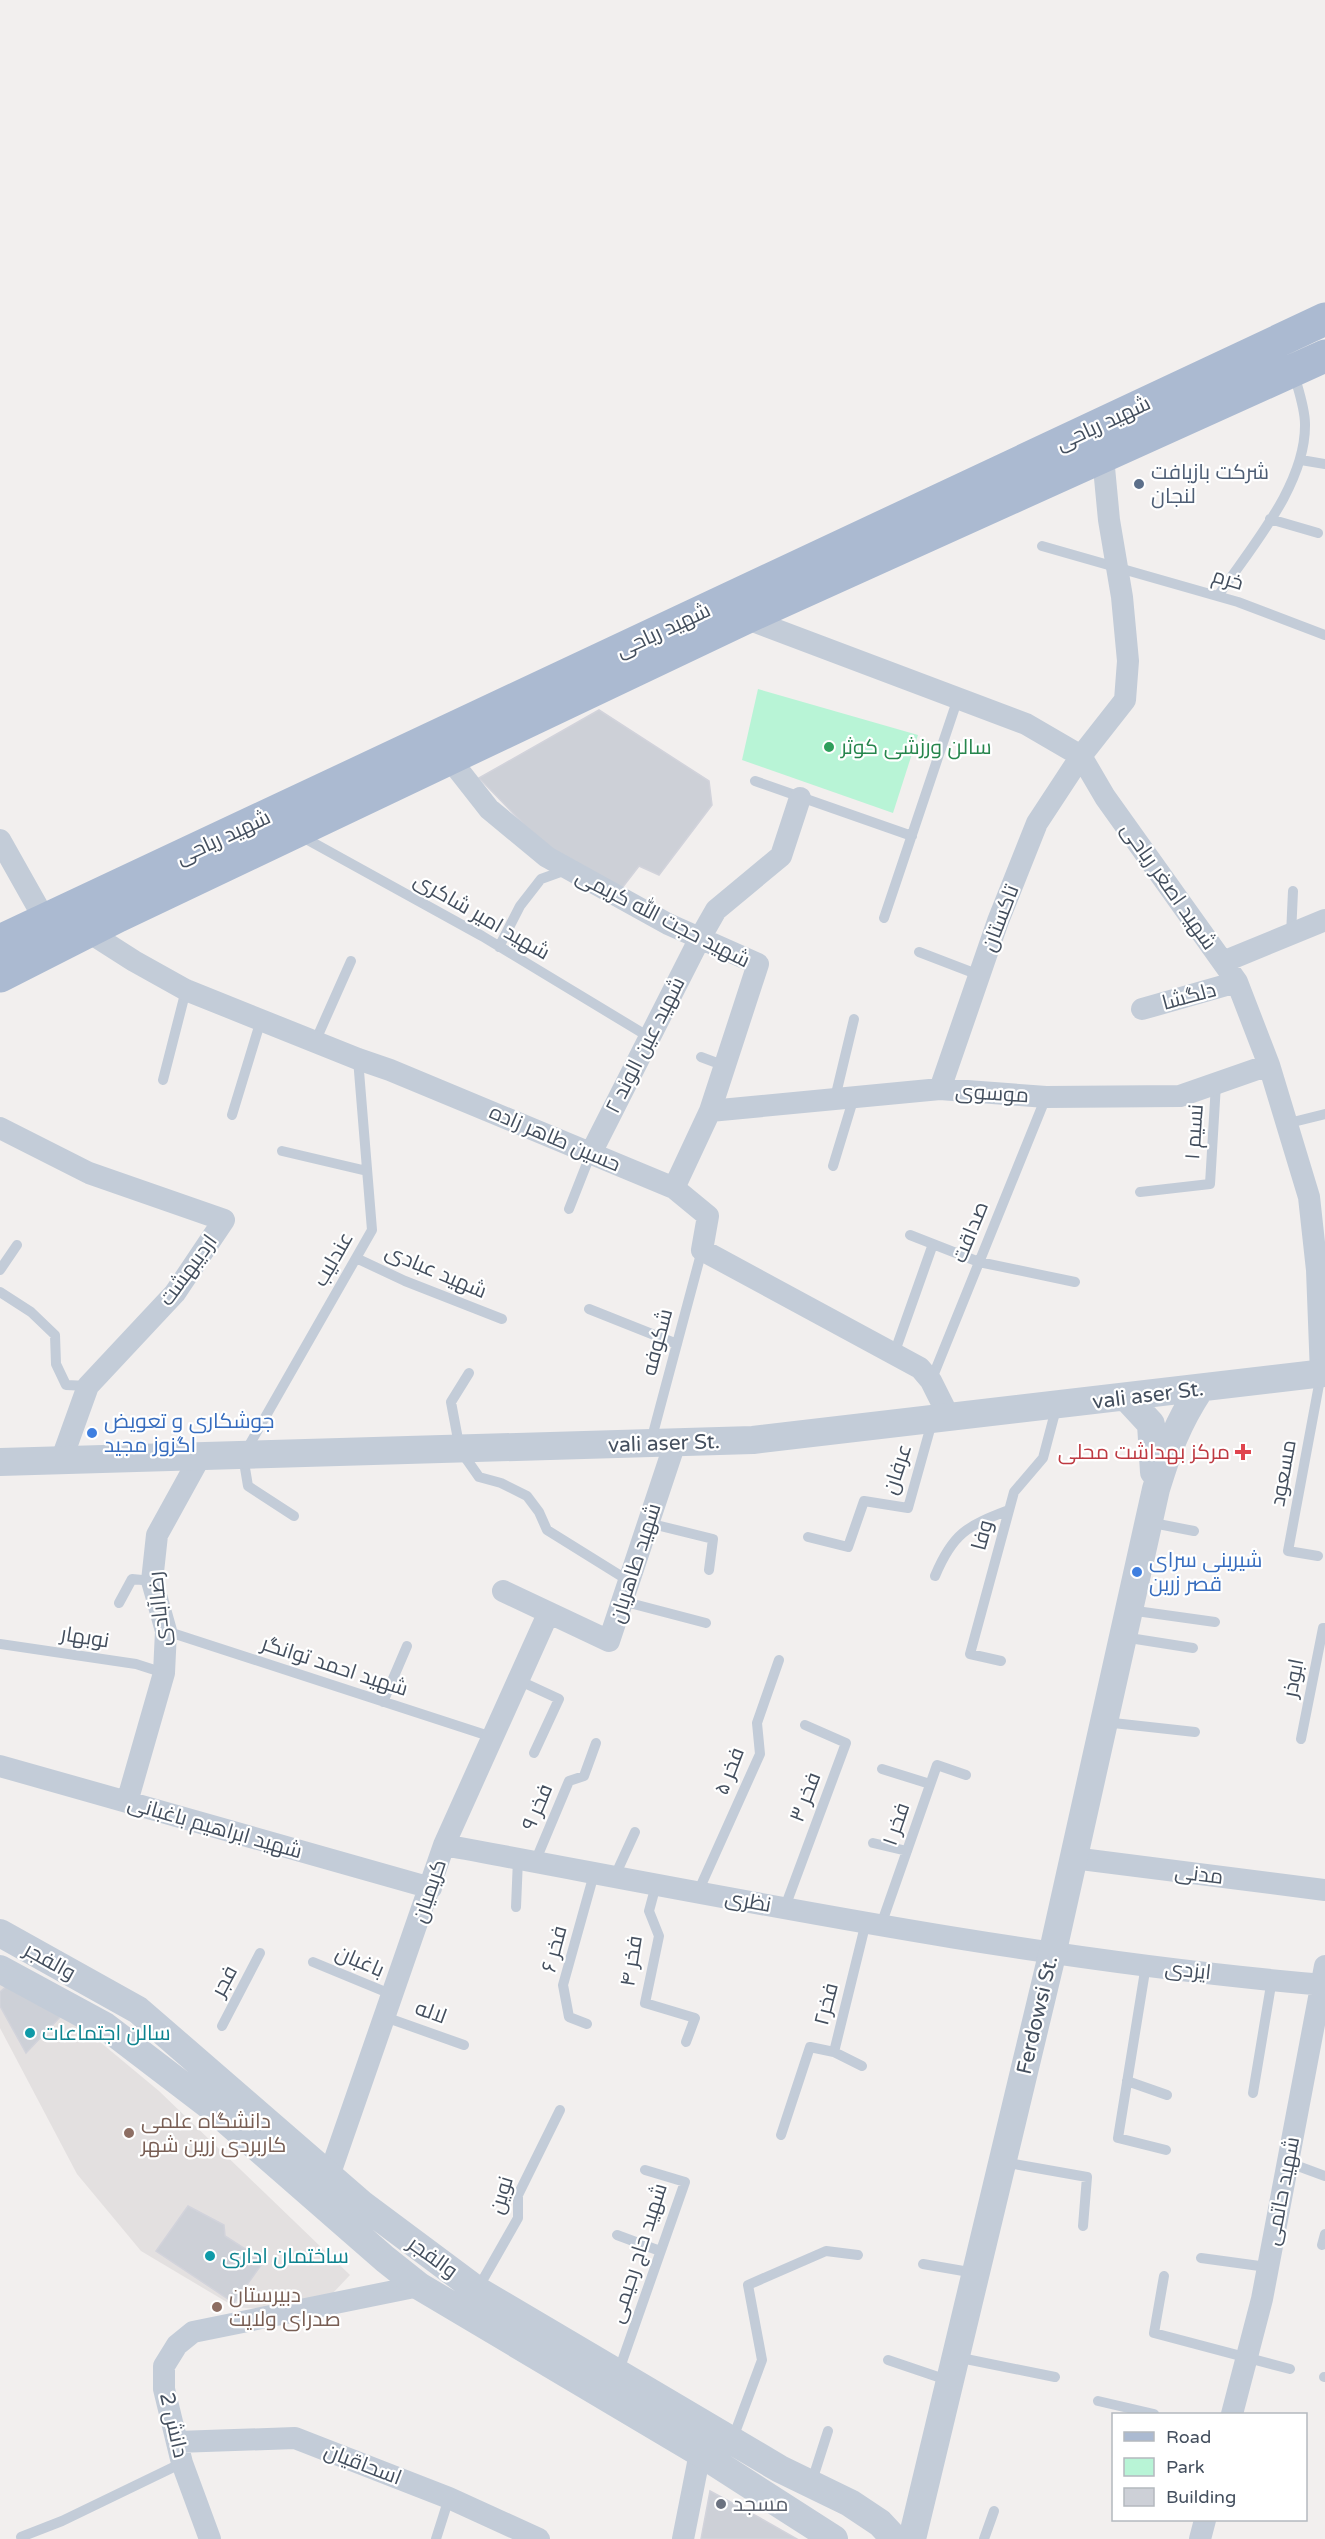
<svg xmlns="http://www.w3.org/2000/svg" width="1325" height="2539" font-family="'Varela Round',Cairo,sans-serif">
  <rect width="100%" height="100%" fill="#f2efee"/>
  <path fill="#e3e0e0" d="M0,1979L64,2012L159,2091L350,2275L333,2293L270,2310L235,2307L141,2251L77,2174L0,2028Z"/>
  <path fill="#b8f4d6" d="M758,689L918,735L893,813L742,760Z"/>
  <path fill="#cdd0d7" stroke="#d2d3db" stroke-width="1.5" d="M599,710L709,781L712,805L659,875L639,866L622,888L544,845L479,778Z
    M9,1984L63,2014L26,2053L0,2006V1992Z
    M188,2206L224,2225L225,2236L264,2261L234,2303L156,2251Z
    M710,2491L760,2518L797,2539H701Z"/>
  <g fill="none" stroke-linecap="round" stroke-linejoin="round">
    <path stroke="#c3ccd8" stroke-width="10" d="M1301,460L1325,464
      M1270,519L1318,533
      M1042,546L1238,602L1325,635
      M1218,596C1251,547 1306,485 1305,424C1305,408 1298,389 1294,374
      M755,781L912,836
      M299,835L482,936L649,1037
      M884,918L958,698
      M1291,935L1293,891
      M499,947L520,906L541,879L566,870
      M919,952L979,975
      M315,1042L351,961
      M701,1057L725,1066
      M163,1080L186,990
      M835,1098L854,1019
      M232,1115L261,1020
      M1285,1124L1325,1114
      M282,1151L367,1171
      M833,1166L854,1097
      M1140,1192L1210,1184L1216,1084
      M569,1209L591,1153
      M910,1235L979,1262L1075,1282
      M356,1258L405,1281L502,1319
      M0,1270L17,1245
      M0,1292L31,1312L55,1335L56,1364L66,1385L88,1386
      M589,1309L677,1344
      M894,1354L933,1244
      M469,1373L451,1402L460,1450L479,1477L501,1483L527,1496L539,1512L547,1530L629,1581
      M931,1381L1046,1097
      M651,1441L702,1250
      M294,1516L248,1486L243,1456L372,1230L358,1059
      M1148,1522L1194,1531
      M648,1523L713,1539L709,1570
      M808,1537L848,1547L864,1501L908,1508L932,1422
      M1318,1556L1288,1551L1321,1374
      M935,1576C953,1533 967,1526 1009,1510
      M622,1601L706,1623
      M119,1603L132,1579L152,1581
      M1129,1610L1215,1622
      M166,1631L492,1737
      M1123,1637L1193,1648
      M0,1644L136,1664L164,1673
      M1001,1661L970,1654L1014,1492L1043,1458L1057,1405
      M518,1680L559,1699L534,1753
      M383,1702L407,1646
      M1104,1722L1195,1732
      M1301,1739L1323,1628H1325
      M882,1769L930,1784
      M873,1843L907,1851
      M535,1862L569,1781L584,1776L596,1743
      M614,1878L635,1832
      M656,1885L649,1911L659,1936L645,2003L695,2018L686,2042
      M698,1892L760,1754L757,1723L779,1660
      M516,1907L518,1859
      M785,1907L846,1743L805,1725
      M881,1925L937,1765L966,1775
      M313,1962L393,1995
      M1146,1965L1118,2138L1166,2150
      M385,2017L464,2045
      M587,2024L569,2017L563,1985L594,1874
      M222,2026L260,1953
      M834,2052L862,2066
      M1127,2081L1167,2095
      M1253,2093L1272,1979
      M781,2135L810,2047L834,2052L866,1922
      M1003,2162L1087,2177L1083,2226
      M1287,2162L1325,2176
      M617,2235L660,2251
      M1322,2245L1325,2234
      M1201,2258L1267,2267
      M923,2264L975,2273
      M1164,2276L1154,2333L1290,2369
      M477,2290L518,2218V2195L560,2110
      M956,2357L1055,2377
      M888,2360L950,2381
      M618,2373L685,2182L645,2170
      M1324,2377H1325
      M1098,2401L1154,2414
      M733,2438L762,2360L748,2285L826,2251L858,2255
      M811,2484L828,2431
      M22,2539L21,2537L62,2521L182,2463
      M436,2539L449,2498
      M984,2539L994,2511"/>
    <path stroke="#c3ccd8" stroke-width="22" d="M745,618L1026,724L1081,756L1105,797L1237,982L1269,1065L1309,1197L1317,1270L1321,1374
      M449,758L489,809L547,857L668,924L758,964L710,1111L674,1188
      M0,840L45,920
      M87,931L134,961L186,990L358,1059L390,1070L674,1188L708,1216L702,1250L920,1368L931,1381L949,1417
      M1223,962L1325,920
      M1142,1009L1237,982
      M940,1089L998,921L1037,823L1081,756L1125,700L1128,661L1122,597L1109,520L1103,457
      M710,1111L940,1089L1046,1097L1180,1096L1269,1065
      M0,1128L89,1173L224,1220L175,1293L88,1386L61,1461
      M591,1153L700,938L716,910L781,856L800,798
      M503,1591L609,1641L675,1443
      M0,1766L431,1888
      M127,1802L164,1673L166,1631L152,1581L157,1535L200,1457
      M444,1845C737,1899 1029,1960 1325,1985
      M1073,1858L1325,1890
      M329,2176L444,1845L548,1614
      M1232,2414L1262,2299L1325,1966
      M177,2442L295,2438L449,2498L539,2539
      M210,2539L182,2463L164,2389V2366L177,2345L193,2332L419,2286
      M683,2539L700,2453
      M1200,2539L1205,2520"/>
    <path stroke="#c3ccd8" stroke-width="28" d="M1126,1397L1151,1424L1154,1472
      M0,1462L753,1440L1325,1373
      M0,1933L138,2010L363,2205L477,2290L780,2469L850,2503L880,2523L895,2539
      M0,1969L105,2026L211,2107L385,2259L419,2286L700,2453L834,2539
      M912,2539L1052,1955L1156,1489C1168,1450 1177,1424 1200,1389"/>
    <path stroke="#abbad1" stroke-width="33" d="M0,941L1325,319
      M0,976L118,916L745,618L1325,356"/>
  </g>
  <circle fill="#5c6f8a" stroke="#fff" stroke-width="2" cx="1139" cy="484" r="6"/>
  <circle fill="#2e9e5b" stroke="#fff" stroke-width="2" cx="829" cy="747" r="6"/>
  <g fill="#3f7fe0" stroke="#fff" stroke-width="2">
    <circle cx="92" cy="1433" r="6"/>
    <circle cx="1137" cy="1572" r="6"/>
  </g>
  <path fill="#e0444e" stroke="#fff" stroke-width="2" d="M1240 1443h6v6h6v6h-6v6h-6v-6h-6v-6h6z"/>
  <g fill="#0f9aa8" stroke="#fff" stroke-width="2">
    <circle cx="30" cy="2033" r="6"/>
    <circle cx="210" cy="2256" r="6"/>
  </g>
  <g fill="#8d6e63" stroke="#fff" stroke-width="2">
    <circle cx="129" cy="2133" r="6"/>
    <circle cx="217" cy="2307" r="6"/>
  </g>
  <circle fill="#6b7280" stroke="#fff" stroke-width="2" cx="721" cy="2504" r="6"/>
  <g text-anchor="middle" stroke-width="4.5" stroke-linejoin="round" paint-order="stroke">
    <g font-size="21" fill="#444f5e" stroke="#fff">
      <text transform="translate(1103 423) rotate(-25)" y="7">شهید ریاحی</text>
      <text transform="translate(1228 579) rotate(17)" y="7">خرم</text>
      <text transform="translate(663 630) rotate(-25)" y="7">شهید ریاحی</text>
      <text transform="translate(223 837) rotate(-25)" y="7">شهید ریاحی</text>
      <text transform="translate(1169 886) rotate(55)" y="7">شهید اصغر ریاحی</text>
      <text transform="translate(482 916) rotate(30)" y="7">شهید امیر شاکری</text>
      <text transform="translate(663 918) rotate(27)" y="7">شهید حجت الله کریمی</text>
      <text transform="translate(1000 918) rotate(-69)" y="7">تاکستان</text>
      <text transform="translate(1189 996) rotate(-15)" y="7">دلگشا</text>
      <text transform="translate(645 1045) rotate(-63)" y="7">شهید عین الوند ۲</text>
      <text transform="translate(992 1093) rotate(4)" y="7">موسوی</text>
      <text transform="translate(1194 1132) rotate(-86)" y="7">نسیم ۱</text>
      <text transform="translate(555 1138) rotate(23)" y="7">حسین طاهر زاده</text>
      <text transform="translate(970 1232) rotate(-68)" y="7">صداقت</text>
      <text transform="translate(333 1259) rotate(-60)" y="7">عندلیب</text>
      <text transform="translate(188 1270) rotate(-54)" y="7">اردیبهشت</text>
      <text transform="translate(436 1271) rotate(23)" y="7">شهید عبادی</text>
      <text transform="translate(657 1342) rotate(-75)" y="7">شکوفه</text>
      <text transform="translate(1148 1395) rotate(-7)" y="7">vali aser St.</text>
      <text transform="translate(664 1443) rotate(-2)" y="7">vali aser St.</text>
      <text transform="translate(897 1469) rotate(-72)" y="7">عرفان</text>
      <text transform="translate(1283 1473) rotate(-80)" y="7">مسعود</text>
      <text transform="translate(982 1535) rotate(-75)" y="7">وفا</text>
      <text transform="translate(635 1563) rotate(-72)" y="7">شهید طاهریان</text>
      <text transform="translate(159 1609) rotate(-96)" y="7">رضاآبادی</text>
      <text transform="translate(85 1637) rotate(9)" y="7">نوبهار</text>
      <text transform="translate(335 1666) rotate(18)" y="7">شهید احمد توانگر</text>
      <text transform="translate(1293 1678) rotate(-79)" y="7">ابوذر</text>
      <text transform="translate(729 1771) rotate(-69)" y="7">فخر ۵</text>
      <text transform="translate(805 1797) rotate(-69)" y="7">فخر ۳</text>
      <text transform="translate(537 1807) rotate(-67)" y="7">فخر ۹</text>
      <text transform="translate(896 1824) rotate(-71)" y="7">فخر ۱</text>
      <text transform="translate(215 1827) rotate(16)" y="7">شهید ابراهیم باغبانی</text>
      <text transform="translate(1199 1874) rotate(7)" y="7">مدنی</text>
      <text transform="translate(429 1891) rotate(-71)" y="7">کریمیان</text>
      <text transform="translate(748 1901) rotate(10)" y="7">نظری</text>
      <text transform="translate(554 1949) rotate(-75)" y="7">فخر ۶</text>
      <text transform="translate(50 1961) rotate(29)" y="7">والفجر</text>
      <text transform="translate(360 1961) rotate(23)" y="7">باغبان</text>
      <text transform="translate(631 1961) rotate(-81)" y="7">فخر ۴</text>
      <text transform="translate(1188 1970) rotate(6)" y="7">ایزدی</text>
      <text transform="translate(224 1981) rotate(-62)" y="7">فجر</text>
      <text transform="translate(826 2004) rotate(-76)" y="7">فخر۲</text>
      <text transform="translate(431 2012) rotate(20)" y="7">لاله</text>
      <text transform="translate(1037 2015) rotate(-77)" y="7">Ferdowsi St.</text>
      <text transform="translate(1282 2191) rotate(-79)" y="7">شهید حاتمی</text>
      <text transform="translate(501 2195) rotate(-73)" y="7">نوین</text>
      <text transform="translate(638 2253) rotate(-72)" y="7">شهید حاج رحیمی</text>
      <text transform="translate(433 2257) rotate(36)" y="7">والفجر</text>
      <text transform="translate(174 2425) rotate(77)" y="7">دانش 2</text>
      <text transform="translate(363 2464) rotate(21)" y="7">اسحاقیان</text>
    </g>
    <g font-size="21" fill="#4e5e75" stroke="#fff" text-anchor="start">
      <text x="1151" y="479">شرکت بازیافت<tspan x="1151" dy="24">لنجان</tspan></text>
    </g>
    <g font-size="21" fill="#27864d" stroke="#fff" text-anchor="start">
      <text x="841" y="754">سالن ورزشی کوثر</text>
    </g>
    <g font-size="21" fill="#366cbe" stroke="#fff" text-anchor="start">
      <text x="104" y="1428">جوشکاری و تعویض<tspan x="104" dy="24">اگزوز مجید</tspan></text>
      <text x="1149" y="1567">شیرینی سرای<tspan x="1149" dy="24">قصر زرین</tspan></text>
    </g>
    <g font-size="21" fill="#be3a42" stroke="#fff" text-anchor="end">
      <text x="1230" y="1459">مرکز بهداشت محلی</text>
    </g>
    <g font-size="21" fill="#0d838f" stroke="#fff" text-anchor="start">
      <text x="42" y="2040">سالن اجتماعات</text>
      <text x="222" y="2263">ساختمان اداری</text>
    </g>
    <g font-size="21" fill="#785e54" stroke="#fff" text-anchor="start">
      <text x="141" y="2128">دانشگاه علمی<tspan x="141" dy="24">کاربردی زرین شهر</tspan></text>
      <text x="229" y="2302">دبیرستان<tspan x="229" dy="24">صدرای ولایت</tspan></text>
    </g>
    <g font-size="21" fill="#5b616d" stroke="#fff" text-anchor="start">
      <text x="733" y="2511">مسجد</text>
    </g>
  </g>
  <rect x="1112" y="2413" width="195" height="108" fill="#ffffff" stroke="#b4b9bf" stroke-width="1.5"/>
  <rect x="1124" y="2432" width="30" height="9" fill="#abbad1" stroke="#b4b9bf" stroke-width="1.5"/>
  <text x="1166" y="2443" font-size="18" fill="#444f5e">Road</text>
  <rect x="1124" y="2458" width="30" height="18" fill="#b8f4d6" stroke="#b4b9bf" stroke-width="1.5"/>
  <text x="1166" y="2473" font-size="18" fill="#444f5e">Park</text>
  <rect x="1124" y="2488" width="30" height="18" fill="#cdd0d7" stroke="#b4b9bf" stroke-width="1.5"/>
  <text x="1166" y="2503" font-size="18" fill="#444f5e">Building</text>
</svg>
